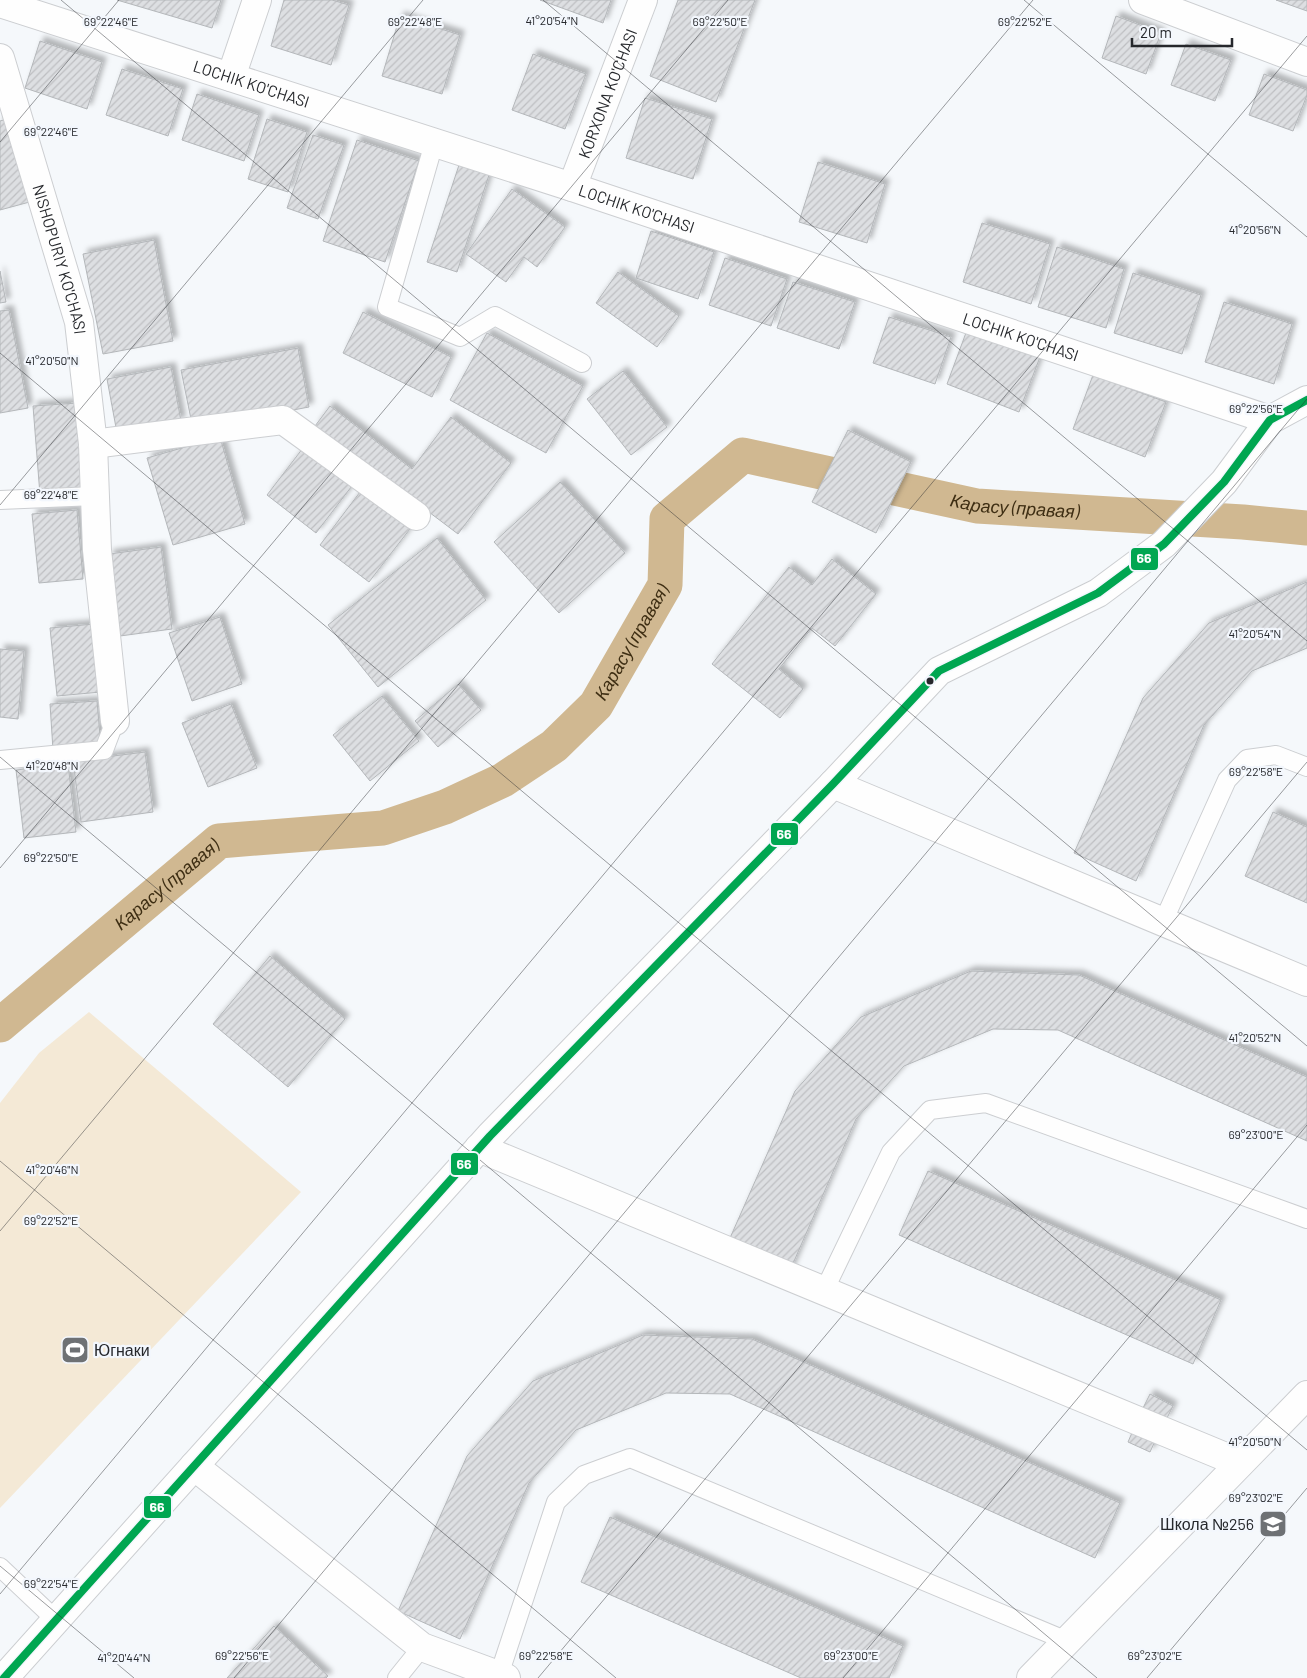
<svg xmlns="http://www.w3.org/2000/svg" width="1307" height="1678" font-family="Barlow,sans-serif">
  <defs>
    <pattern id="building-hatch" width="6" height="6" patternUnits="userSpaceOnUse" patternTransform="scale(1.25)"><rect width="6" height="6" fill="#dddfe2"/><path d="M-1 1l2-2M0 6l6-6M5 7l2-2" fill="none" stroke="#bebfc2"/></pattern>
    <filter id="shadow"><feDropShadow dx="4.5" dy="-4.5" stdDeviation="2.5" flood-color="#0004"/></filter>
  </defs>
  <rect width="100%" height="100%" fill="#f5f8fb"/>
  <path fill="#f4e9d6" d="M89,1012L301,1192L0,1508V1103L39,1053Z"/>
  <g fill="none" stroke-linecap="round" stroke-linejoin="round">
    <path stroke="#d0b891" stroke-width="35" id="s1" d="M0,1025L219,841L383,828L445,807L503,780L554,746L596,705L665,585L667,519L743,455L977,506L1243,522L1307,528"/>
  </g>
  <path fill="url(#building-hatch)" stroke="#b4b7ba" filter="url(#shadow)" d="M117,0H221L212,28Z
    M284,0H332L349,5L331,65L271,46Z
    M540,0H611L603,23Z
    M678,0H755L716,102L650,76Z
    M1276,0H1307V11Z
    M400,16L460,35L442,94L382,76Z
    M1116,16L1161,33L1146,74L1102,58Z
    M40,41L102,62L87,109L25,88Z
    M1186,44L1231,60L1215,101L1171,85Z
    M533,54L586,74L565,129L512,110Z
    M122,69L183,89L168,136L106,115Z
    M1264,74L1307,90V95L1293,131L1249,115Z
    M197,94L259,115L244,161L182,140Z
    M645,98L712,119L693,179L626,158Z
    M14,117L37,200L0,210V121Z
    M267,119L307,132L288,192L248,179Z
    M313,135L344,145L318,219L287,208Z
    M357,140L419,161L385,262L323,241Z
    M818,162L885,184L867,243L799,222Z
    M459,165L489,175L457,272L427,262Z
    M512,189L565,227L537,267L524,257L506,282L466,254Z
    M982,223L1050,244L1031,304L963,282Z
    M651,231L714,252L698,299L636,278Z
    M154,240L173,341L103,354L83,254Z
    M1057,247L1124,269L1106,328L1038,307Z
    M725,258L787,279L771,326L709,305Z
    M0,271L6,302L0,303Z
    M618,272L679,316L657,347L596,303Z
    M1133,273L1201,295L1182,354L1114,333Z
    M793,282L855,302L839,349L777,328Z
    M1224,302L1292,324L1274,384L1205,362Z
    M9,310L28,408L0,413V311Z
    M363,312L451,357L432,397L343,353Z
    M889,317L951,337L935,384L873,363Z
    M967,330L1040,357L1019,412L947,384Z
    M487,333L583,386L546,453L450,400Z
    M298,348L309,407L193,429L181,370Z
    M171,367L181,421L117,433L107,379Z
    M623,371L667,427L631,455L587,399Z
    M1093,375L1166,402L1145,457L1073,429Z
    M78,403L85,492L40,495L33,406Z
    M330,406L412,469L451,417L511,463L458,534L315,426Z
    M848,430L911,462L876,533L812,502Z
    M220,437L245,524L173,545L147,458Z
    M306,444L355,482L316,533L267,495Z
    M560,482L625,553L559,613L494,542Z
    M363,488L413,525L369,582L320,545Z
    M77,510L83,579L39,583L32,514Z
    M437,538L486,600L378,687L328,625Z
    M161,547L172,629L120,636L109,554Z
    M832,559L876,594L835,646L812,628L779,669L803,689L780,718L712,664L789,567L812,585Z
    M1307,582V648L1252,671L1204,725L1136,881L1074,853L1143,698L1209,623Z
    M220,617L242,684L192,701L169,633Z
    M94,624L101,692L57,696L50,628Z
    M0,649L24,651L18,719L0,717Z
    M458,684L481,710L438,747L415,721Z
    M382,696L419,741L370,781L333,735Z
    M97,701L101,747L53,750L50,704Z
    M231,704L257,768L208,787L182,723Z
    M145,752L153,812L81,822L73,761Z
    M68,764L76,832L24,838L16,770Z
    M1273,812L1307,827V903L1245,876Z
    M270,956L345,1019L288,1087L213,1024Z
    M971,971L1079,975L1307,1077V1141L1058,1030L993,1029L904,1066L856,1119L788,1275L726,1247L795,1091L861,1017Z
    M928,1171L1221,1300L1193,1364L899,1235Z
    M643,1335L752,1339L1120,1503L1095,1558L730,1394L666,1393L576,1430L529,1483L460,1639L398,1611L467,1456L533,1381Z
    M1150,1394L1173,1406L1166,1420L1143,1408Z
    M1134,1428L1156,1439L1150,1452L1128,1442Z
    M610,1517L903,1646L889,1678H801L581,1582Z
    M274,1626L328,1676L326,1678H227Z"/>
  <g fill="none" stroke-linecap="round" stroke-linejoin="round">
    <defs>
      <path id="lane" d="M434,143L387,307L460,337L495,316L582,363
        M0,500L95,496
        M0,760L104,750L115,721
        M1163,922L1227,780L1247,759L1276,755L1307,767
        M824,1291L891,1152L930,1110L986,1103L1307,1219
        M0,1567L56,1620
        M499,1675L556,1502L584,1475L630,1458L1067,1641
        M397,1678L422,1647"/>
      <g id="street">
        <path d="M1143,0L1307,62"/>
        <path id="s2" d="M0,3L572,187L1270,420"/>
        <path id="s3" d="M0,58L79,322L93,444L97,550L115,721"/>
        <path d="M231,77L257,0"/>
        <path id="s4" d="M572,187L643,0"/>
        <path d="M93,444L283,420L416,516"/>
        <path d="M833,784L1307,982"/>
        <path d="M479,1148L1240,1463"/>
        <path d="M194,1466L422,1647L506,1678"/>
        <path d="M1031,1678L1307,1395"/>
      </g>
      <path id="secondary" d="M4,1678L490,1136L833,784L939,671L1098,593L1164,544L1224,482L1270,420L1307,400"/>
    </defs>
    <use href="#lane" stroke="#ccced1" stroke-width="20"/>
    <use href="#street" stroke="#ccced1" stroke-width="30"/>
    <use href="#secondary" stroke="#ccced1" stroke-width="30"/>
    <use href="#lane" stroke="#fefefe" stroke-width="18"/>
    <use href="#street" stroke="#fefefe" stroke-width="28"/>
    <use href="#secondary" stroke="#fefefe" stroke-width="28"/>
    <defs>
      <path id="bus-1" d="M4,1678L490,1136L833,784L939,671L1098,593L1164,544L1224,482L1270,420L1307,400"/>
    </defs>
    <use href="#bus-1" stroke="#f3f7fd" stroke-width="11"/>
    <use href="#bus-1" stroke="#00a651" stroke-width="8"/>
  </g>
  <path fill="none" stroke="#26282c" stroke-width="1" stroke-opacity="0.45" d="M61,0L1307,1046M543,0L1307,641M1024,0L1307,237M0,142L119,0M0,353L1307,1450M0,505L423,0M0,757L1097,1678M0,868L728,0M0,1161L616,1678M0,1231L1033,0M0,1566L134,1678M0,1594L1307,36M234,1678L1307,399M538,1678L1307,762M843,1678L1307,1125M1147,1678L1307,1488"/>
  <defs>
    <symbol id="stadium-square" viewBox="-11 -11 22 22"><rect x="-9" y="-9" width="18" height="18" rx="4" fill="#6e7174" stroke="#f3f7fd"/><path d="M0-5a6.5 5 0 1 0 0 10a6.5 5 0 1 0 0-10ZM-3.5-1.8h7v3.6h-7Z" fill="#fff"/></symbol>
    <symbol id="school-square" viewBox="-11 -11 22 22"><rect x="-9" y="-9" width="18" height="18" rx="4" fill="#6e7174" stroke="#f3f7fd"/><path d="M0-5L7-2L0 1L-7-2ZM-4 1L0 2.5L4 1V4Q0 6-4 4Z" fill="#fff"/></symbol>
  </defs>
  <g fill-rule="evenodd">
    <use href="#stadium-square" x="59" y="1334" width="32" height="32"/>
    <use href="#school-square" x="1257" y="1508" width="32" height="32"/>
  </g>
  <circle fill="#26282c" stroke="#f3f7fd" stroke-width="2" cx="930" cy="681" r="4.5"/>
  <g text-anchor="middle" stroke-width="4.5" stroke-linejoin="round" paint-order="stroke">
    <g font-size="16" fill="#26282c" stroke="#f3f7fd">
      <text dy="6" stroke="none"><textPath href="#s2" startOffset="264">LOCHIK KO'CHASI</textPath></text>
      <text dy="6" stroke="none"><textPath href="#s4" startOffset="100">KORXONA KO'CHASI</textPath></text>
      <text dy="6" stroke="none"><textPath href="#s2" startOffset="669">LOCHIK KO'CHASI</textPath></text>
      <text dy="6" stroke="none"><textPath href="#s3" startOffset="210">NISHOPURIY KO'CHASI</textPath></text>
      <text dy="6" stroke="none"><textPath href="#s2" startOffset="1074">LOCHIK KO'CHASI</textPath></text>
    </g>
    <g font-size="16" fill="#26282c" stroke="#f3f7fd" text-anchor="start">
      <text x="94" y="1356">Югнаки</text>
      <text x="1254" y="1530" text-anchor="end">Школа №256</text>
    </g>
    <g font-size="18" font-style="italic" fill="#3e2e13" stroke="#f3f7fd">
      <text dy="6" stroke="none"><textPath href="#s1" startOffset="1281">Карасу (правая)</textPath></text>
      <text dy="6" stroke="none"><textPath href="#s1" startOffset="772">Карасу (правая)</textPath></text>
      <text dy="6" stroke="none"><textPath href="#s1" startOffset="218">Карасу (правая)</textPath></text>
    </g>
  </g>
  <g font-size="12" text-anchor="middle" fill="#26282c" stroke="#f3f7fd" stroke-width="4.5" stroke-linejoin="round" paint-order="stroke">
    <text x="552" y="25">41°20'54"N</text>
    <text x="111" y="26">69°22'46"E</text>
    <text x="415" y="26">69°22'48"E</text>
    <text x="720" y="26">69°22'50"E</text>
    <text x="1025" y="26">69°22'52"E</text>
    <text x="51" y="136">69°22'46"E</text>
    <text x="1255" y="234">41°20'56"N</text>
    <text x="52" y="365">41°20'50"N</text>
    <text x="1256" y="413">69°22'56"E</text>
    <text x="51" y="499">69°22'48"E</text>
    <text x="1255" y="638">41°20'54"N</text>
    <text x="52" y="770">41°20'48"N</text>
    <text x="1256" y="776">69°22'58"E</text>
    <text x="51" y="862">69°22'50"E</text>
    <text x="1255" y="1042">41°20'52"N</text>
    <text x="1256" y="1139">69°23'00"E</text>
    <text x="52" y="1174">41°20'46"N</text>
    <text x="51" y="1225">69°22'52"E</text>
    <text x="1255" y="1446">41°20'50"N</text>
    <text x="1256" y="1502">69°23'02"E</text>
    <text x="51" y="1588">69°22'54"E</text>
    <text x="242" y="1660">69°22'56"E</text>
    <text x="546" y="1660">69°22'58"E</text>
    <text x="851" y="1660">69°23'00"E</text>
    <text x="1155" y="1660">69°23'02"E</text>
    <text x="124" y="1662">41°20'44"N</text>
  </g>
  <g stroke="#f3f7fd" stroke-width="2">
    <rect x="1130" y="547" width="29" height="24" rx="5" fill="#00a651"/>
    <rect x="770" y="822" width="29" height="24" rx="5" fill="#00a651"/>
    <rect x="450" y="1152" width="29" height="24" rx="5" fill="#00a651"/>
    <rect x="143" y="1495" width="29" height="24" rx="5" fill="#00a651"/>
  </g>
  <g font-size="14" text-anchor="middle" font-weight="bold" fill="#fff">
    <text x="1144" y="563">66</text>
    <text x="784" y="839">66</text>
    <text x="464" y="1169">66</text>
    <text x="157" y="1512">66</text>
  </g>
  <path d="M1132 38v8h100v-8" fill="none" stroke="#26282c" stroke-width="2.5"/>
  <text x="1140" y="38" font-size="15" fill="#26282c" stroke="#f3f7fd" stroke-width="4" paint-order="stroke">20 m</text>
</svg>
